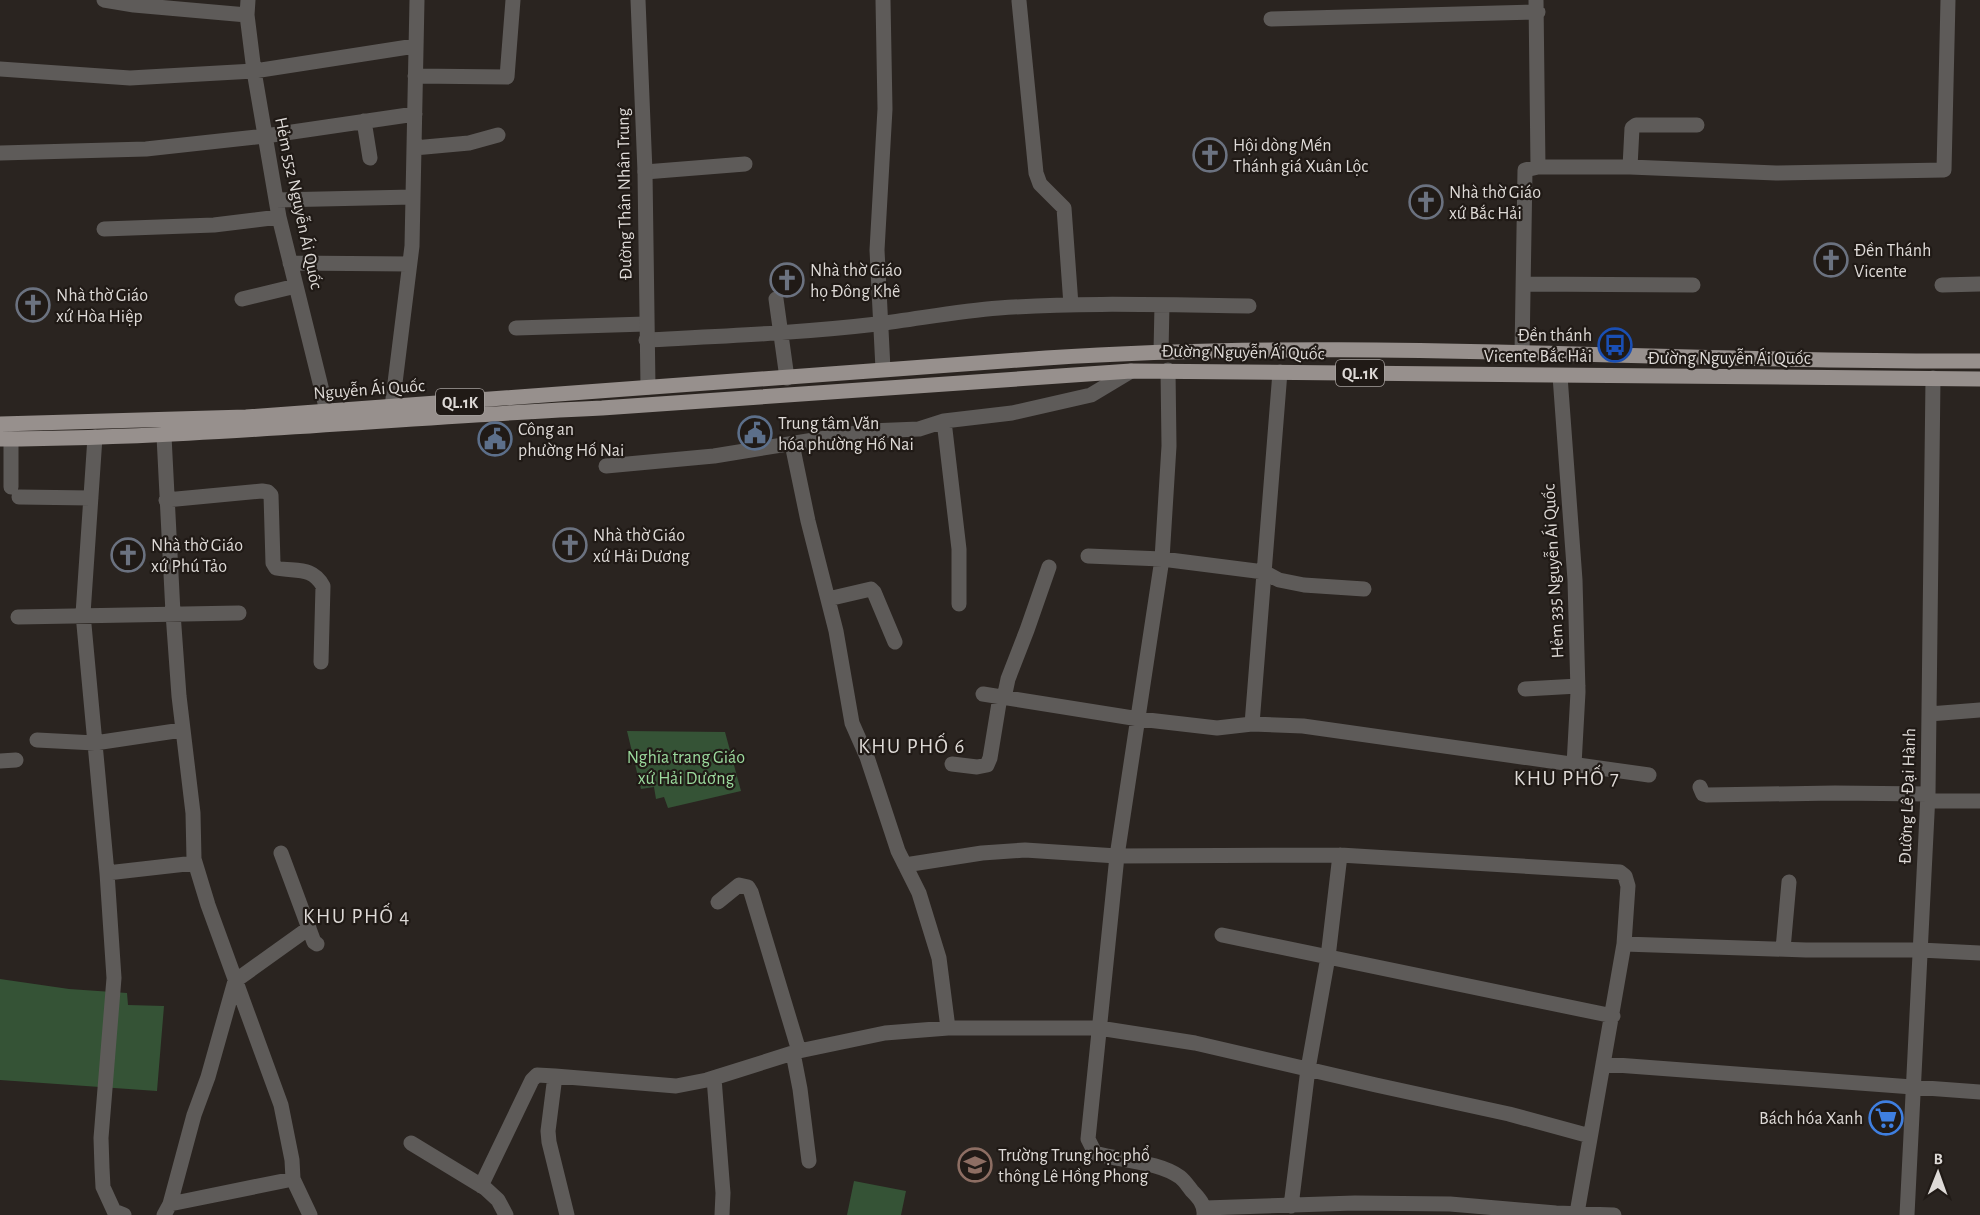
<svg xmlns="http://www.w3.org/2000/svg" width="1980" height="1215" font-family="'Alegreya Sans',sans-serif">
  <rect width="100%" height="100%" fill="#2a2420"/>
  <path fill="#355336" d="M627,731L725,732L741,791L668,808L664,797L656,799L654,787L641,789Z
    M0,979L69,989L127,993L128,1005L164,1006L157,1091L0,1080Z
    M854,1181L906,1191L901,1215H847Z"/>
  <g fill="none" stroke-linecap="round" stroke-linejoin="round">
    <path stroke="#5e5b59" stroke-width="15" d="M104,0L134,5L247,15
      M248,0L247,15L254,71L279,217L327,411
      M1536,0L1538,167
      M1019,1L1036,173L1040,184L1064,208L1071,305
      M1271,19L1538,12
      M0,69L130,78L254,71L415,46
      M415,76L507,77L513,0
      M364,121L370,158
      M414,148L469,143L498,135
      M0,153L146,149L265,136L415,114
      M1630,167L1632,128L1636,125H1697
      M645,172L745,164
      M276,200L413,197
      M104,229L214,225L279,217
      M290,263L409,264
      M1524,284L1693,285
      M1942,285L1980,284
      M242,299L296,286
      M776,299L787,378
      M516,328L646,324
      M646,340C724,336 801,333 877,324C918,319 958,311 999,308C1082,302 1166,305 1249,306
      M1161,352L1162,305
      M1522,353L1525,170L1538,167H1630L1776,173L1944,170L1948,0
      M883,369L877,250L885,109L883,0
      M1168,370L1169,446L1162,559L1117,856L1088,1139L1095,1153C1120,1161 1158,1161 1180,1177C1185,1181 1188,1186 1192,1191C1199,1198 1205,1205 1204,1215
      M1560,376L1575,580L1578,692L1574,765
      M392,407L412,246L417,0
      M944,421L959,549V604
      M164,436L173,613L179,696L193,813L194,859L208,905L281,1105L292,1160L293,1179L310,1215
      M95,437L83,614L107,873L114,978L101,1138L102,1168L103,1187L114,1211L124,1215
      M11,439V487
      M792,444L808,521L836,631L852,723L867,757L898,851L919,893L939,958L948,1028
      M606,466L714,456L869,431L919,429L944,421L1012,413L1091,395L1131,371
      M19,497L91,498
      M166,500L262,491L268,492L271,495L273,563L276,568C296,572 312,566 323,586L321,662
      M1088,556L1162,559L1264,572L1279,580L1304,585L1364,589
      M828,599L871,589L874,592L895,642
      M18,617L239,613
      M1525,689L1578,686
      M983,694L1139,719L1217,728L1252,724L1303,726L1649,775
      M1004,698L1008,679L1027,630L1049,567
      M1929,714L1980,710
      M1252,724L1280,372
      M37,740L95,743L182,730
      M0,761L16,760
      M952,764L977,767L987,765L990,758L1000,697
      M1700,787L1703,794L1707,795L1835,793L1928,794
      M1928,801H1980
      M281,853L314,942L317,944
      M905,865L982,853L1025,850L1117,856L1340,855L1620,872L1625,876L1628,886L1624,944L1577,1213
      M107,873L195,863
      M718,902L739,885L748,887L751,892L799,1051
      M1222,935L1613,1016
      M1624,944L1806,950H1920L1980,953
      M1783,949L1789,882
      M793,1053L800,1089L809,1161
      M1603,1064L1980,1092
      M714,1078L723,1193L722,1215
      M411,1143L485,1188L498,1200L506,1215
      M481,1186L532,1080L537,1075L555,1076
      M170,1204L293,1179
      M1291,1206L1308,1069L1328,957L1340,855
      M1205,1208L1355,1203L1450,1204L1556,1213L1614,1215
      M164,1215L170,1204L194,1115L208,1077L235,981L309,928
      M567,1215L549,1142L548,1131L555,1076L676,1086L707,1080L799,1051L885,1033L948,1028H1099L1195,1043L1376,1085L1509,1114L1590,1136
      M1907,1215L1928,794L1933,378"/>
    <path stroke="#5e5b59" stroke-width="15" d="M638,0L645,172L648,387"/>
    <path stroke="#97908d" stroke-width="15" d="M0,424L246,417L1046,358C1357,337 1669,363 1980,361
      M0,439C201,438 401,417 602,408L1131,371L1980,379"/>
  </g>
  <defs>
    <symbol id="church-ring" viewBox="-11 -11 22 22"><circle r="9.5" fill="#201a16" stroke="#6b7280" stroke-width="1.5"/><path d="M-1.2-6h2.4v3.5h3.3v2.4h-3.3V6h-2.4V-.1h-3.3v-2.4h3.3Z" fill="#6b7280"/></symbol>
    <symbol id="bus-ring" viewBox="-11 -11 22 22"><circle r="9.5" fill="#201a16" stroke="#1a4fb4" stroke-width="1.5"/><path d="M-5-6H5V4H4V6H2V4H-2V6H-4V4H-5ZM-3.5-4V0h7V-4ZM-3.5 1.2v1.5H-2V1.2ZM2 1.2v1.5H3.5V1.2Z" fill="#1a4fb4"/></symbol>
    <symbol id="civic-ring" viewBox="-11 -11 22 22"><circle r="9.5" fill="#201a16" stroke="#5c6f8a" stroke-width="1.5"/><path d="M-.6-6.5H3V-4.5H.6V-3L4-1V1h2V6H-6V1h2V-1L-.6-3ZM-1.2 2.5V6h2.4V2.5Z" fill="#5c6f8a"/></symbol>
    <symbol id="supermarket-ring" viewBox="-11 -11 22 22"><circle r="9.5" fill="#201a16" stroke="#3f7fe0" stroke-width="1.5"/><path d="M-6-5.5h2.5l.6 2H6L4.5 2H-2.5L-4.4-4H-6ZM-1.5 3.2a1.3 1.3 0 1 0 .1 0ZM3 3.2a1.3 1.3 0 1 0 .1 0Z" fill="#3f7fe0"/></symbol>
    <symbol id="school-ring" viewBox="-11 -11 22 22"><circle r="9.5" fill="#201a16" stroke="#8d6e63" stroke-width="1.5"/><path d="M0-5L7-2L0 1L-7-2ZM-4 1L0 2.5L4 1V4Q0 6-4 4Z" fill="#8d6e63"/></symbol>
  </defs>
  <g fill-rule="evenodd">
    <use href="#church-ring" x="1191" y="136" width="38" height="38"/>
    <use href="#church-ring" x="1407" y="183" width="38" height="38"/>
    <use href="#church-ring" x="1812" y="241" width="38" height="38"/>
    <use href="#church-ring" x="768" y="261" width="38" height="38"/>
    <use href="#church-ring" x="14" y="286" width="38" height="38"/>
    <use href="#bus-ring" x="1596" y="326" width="38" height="38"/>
    <use href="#civic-ring" x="736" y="414" width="38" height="38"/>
    <use href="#civic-ring" x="476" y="420" width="38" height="38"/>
    <use href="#church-ring" x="551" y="526" width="38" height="38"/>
    <use href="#church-ring" x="109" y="536" width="38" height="38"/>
    <use href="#supermarket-ring" x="1867" y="1099" width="38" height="38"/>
    <use href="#school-ring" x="956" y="1146" width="38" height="38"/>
  </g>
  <g text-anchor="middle" stroke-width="4.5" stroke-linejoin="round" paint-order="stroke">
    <g fill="#201a16" stroke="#a5a09d" stroke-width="1.5">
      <rect x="1336" y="360" width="48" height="26" rx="4.5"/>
      <rect x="436" y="389" width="48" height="26" rx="4.5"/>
    </g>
    <g font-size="16" font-weight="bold" fill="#dedad7">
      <text x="1360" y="379">QL.1K</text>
      <text x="460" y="408">QL.1K</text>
    </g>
    <g font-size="18" fill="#dedad7" stroke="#201a16" text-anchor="start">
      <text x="1233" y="151">Hội dòng Mến<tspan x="1233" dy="21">Thánh giá Xuân Lộc</tspan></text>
      <text x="1449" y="198">Nhà thờ Giáo<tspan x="1449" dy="21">xứ Bắc Hải</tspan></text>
      <text x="1854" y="256">Đền Thánh<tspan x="1854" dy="21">Vicente</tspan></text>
      <text x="810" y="276">Nhà thờ Giáo<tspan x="810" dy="21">họ Đông Khê</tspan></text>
      <text x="56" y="301">Nhà thờ Giáo<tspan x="56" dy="21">xứ Hòa Hiệp</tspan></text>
      <text x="1592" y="341" text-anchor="end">Đền thánh<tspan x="1592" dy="21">Vicente Bắc Hải</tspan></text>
      <text x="778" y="429">Trung tâm Văn<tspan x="778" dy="21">hóa phường Hố Nai</tspan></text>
      <text x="518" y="435">Công an<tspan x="518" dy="21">phường Hố Nai</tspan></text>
      <text x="593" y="541">Nhà thờ Giáo<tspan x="593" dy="21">xứ Hải Dương</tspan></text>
      <text x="151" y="551">Nhà thờ Giáo<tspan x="151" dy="21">xứ Phú Tảo</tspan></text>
      <text x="1863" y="1124" text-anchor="end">Bách hóa Xanh</text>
      <text x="998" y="1161">Trường Trung học phổ<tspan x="998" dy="21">thông Lê Hồng Phong</tspan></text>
    </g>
    <g font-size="18" fill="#dedad7" stroke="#201a16">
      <text transform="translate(624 194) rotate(-91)" y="6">Đường Thân Nhân Trung</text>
      <text transform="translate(299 203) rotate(78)" y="6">Hẻm 552 Nguyễn Ái Quốc</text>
      <text transform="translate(1243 352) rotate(1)" y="6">Đường Nguyễn Ái Quốc</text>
      <text x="1729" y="364">Đường Nguyễn Ái Quốc</text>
      <text transform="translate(369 389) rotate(-4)" y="6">Nguyễn Ái Quốc</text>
      <text transform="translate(1553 571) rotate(-93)" y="6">Hẻm 335 Nguyễn Ái Quốc</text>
      <text transform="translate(1907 796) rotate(-88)" y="6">Đường Lê Đại Hành</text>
    </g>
    <g font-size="18" fill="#9bda9d" stroke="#201a16">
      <text x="686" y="763">Nghĩa trang Giáo<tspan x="686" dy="21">xứ Hải Dương</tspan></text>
    </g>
    <g font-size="21" letter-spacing="1.5" fill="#dedad7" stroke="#201a16">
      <text x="912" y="753">KHU PHỐ 6</text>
      <text x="1567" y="785">KHU PHỐ 7</text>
      <text x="357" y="923">KHU PHỐ 4</text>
    </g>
  </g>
  <g transform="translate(1938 1173) rotate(1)" stroke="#201a16" stroke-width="4.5" paint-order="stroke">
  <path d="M0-4.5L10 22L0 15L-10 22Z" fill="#dedad7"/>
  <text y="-9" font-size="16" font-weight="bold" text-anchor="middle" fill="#dedad7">B</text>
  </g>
</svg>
